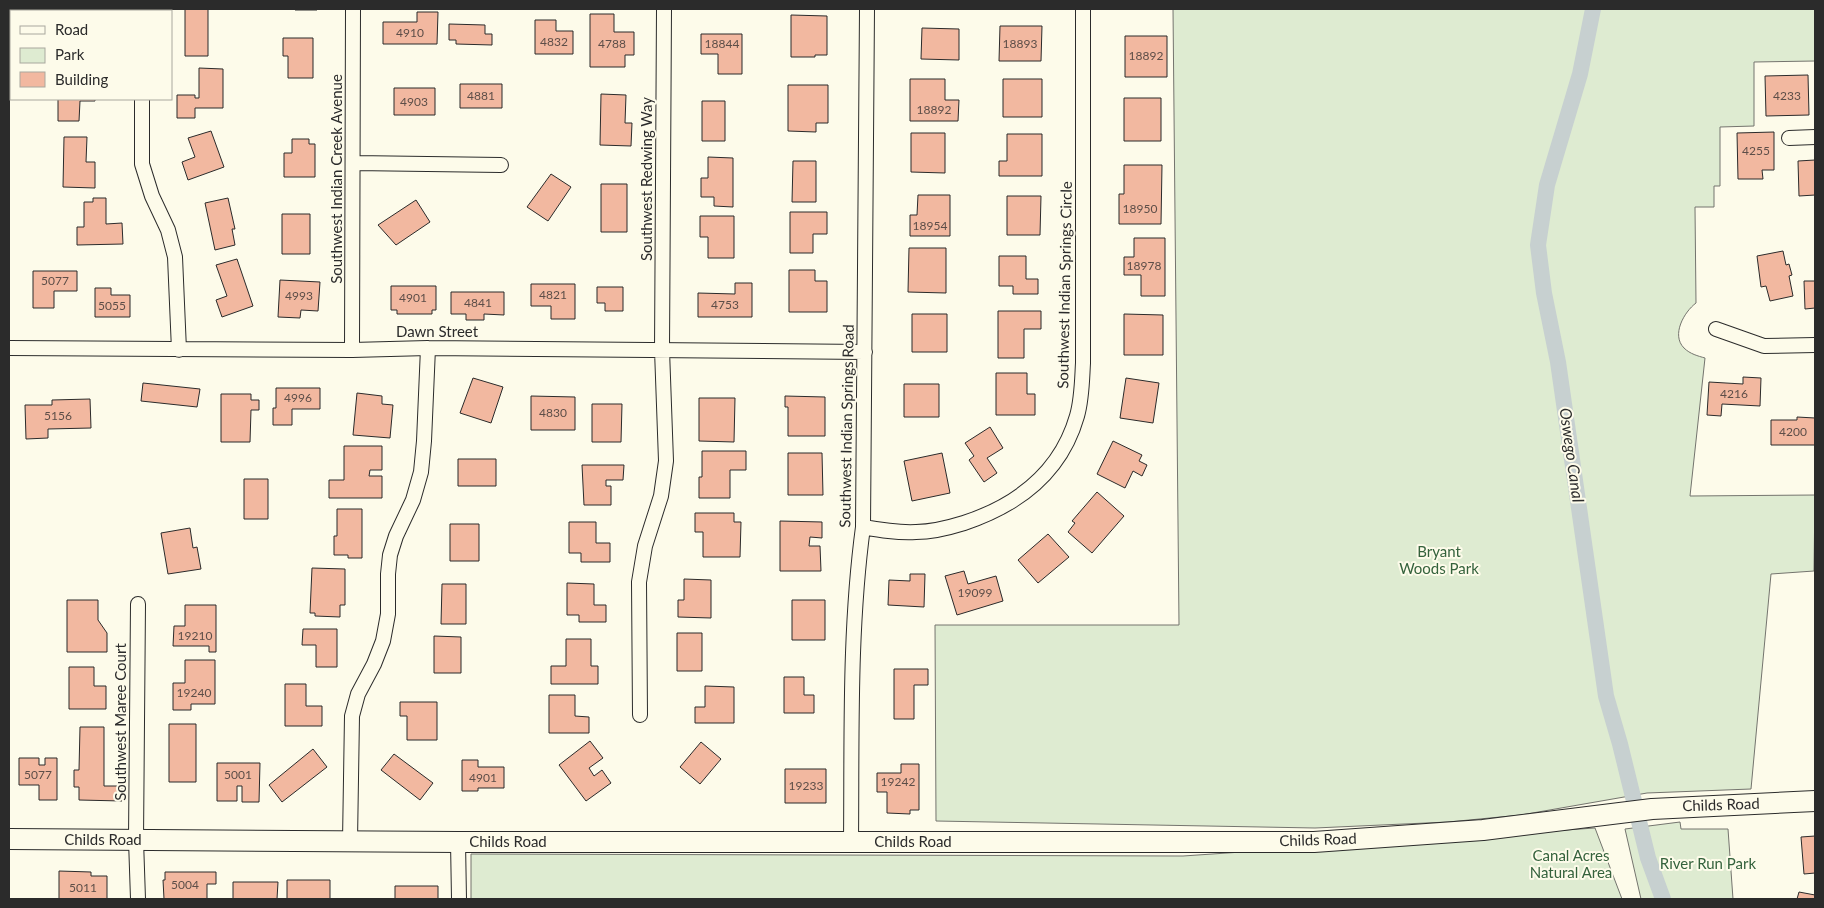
<svg xmlns="http://www.w3.org/2000/svg" width="1824" height="908" font-family="Lato,sans-serif">
  <rect width="100%" height="100%" fill="#fdfbea"/>
  <path fill="#deebd1" stroke="#74746e" d="M1173,9H1815V61L1754,62V126L1720,127V186H1714V207H1695L1696,303C1684,312 1671,335 1684,348C1690,354 1698,356 1705,358L1690,496L1815,495L1814,571L1771,574L1751,789L1647,793L1521,815L1448,822L1315,828L936,821L935,625H1179Z
    M1680,822L1681,829H1728L1733,899H1641L1625,829Z
    M1595,828L1622,899H471V854L1183,856Z"/>
  <g fill="none" stroke-linecap="round" stroke-linejoin="round">
    <path stroke="#c7d0d0" stroke-width="16" d="M1593,9L1580,74L1547,185L1538,245L1544,293L1558,362L1606,696L1620,744L1648,858L1663,899"/>
  </g>
  <path fill="#f2b8a0" stroke="#2b2b2b" d="M58,9H88V11H58Z
    M185,9H208V56H185Z
    M295,9H317V10H295Z
    M417,12H438L437,44H383V22H417Z
    M590,14H614V32H634V55H625V67H590Z
    M791,15L827,16V55H815V57H791Z
    M535,20H556V31H573V54H535Z
    M449,24L485,25V34H492V45L456,44V40H449Z
    M1000,26H1042L1041,61H999Z
    M922,28L959,29V60L921,59Z
    M701,34H742V74H718V54H701Z
    M1125,36H1167V77H1125Z
    M283,38H313V78H288V56H283Z
    M199,68L223,69V108H195V118H177V95H195V98H199Z
    M1808,75L1809,115L1766,116L1765,76Z
    M910,79H945V100H959L958,121H910Z
    M1003,79H1042V117H1003Z
    M460,84H502V108H460Z
    M788,85H828V123H816V132L788,131Z
    M394,88H435V115H394Z
    M601,94L626,95L625,123H632L631,146L600,145Z
    M1124,98H1161V141H1124Z
    M58,99H95V101H80L79,121H58Z
    M702,101H725V141H702Z
    M211,131L224,167L188,180L182,162L195,157L188,138Z
    M1774,132V170H1762L1763,179H1738L1737,133Z
    M911,133H945V173L911,172Z
    M1007,134H1042V176H999V161H1007Z
    M64,137H87L86,162H95V188L63,187Z
    M292,139H309V144H315V177H284V153H292Z
    M708,157L733,158V207L714,206V197H701V178H708Z
    M1815,160V195L1799,196L1798,161Z
    M793,161H816V202H792Z
    M1124,165H1162L1161,224H1119V194H1124Z
    M551,174L571,187L548,221L527,207Z
    M601,184H627V232H601Z
    M918,195H950V236H910V215H917Z
    M1007,196H1041L1040,235H1007Z
    M93,198H106V224L122,223L123,244L77,245V227H84V202H93Z
    M228,198L235,229H232L235,245L215,250L205,203Z
    M416,200L430,222L396,245L378,225Z
    M790,212H827V234H813V253H790Z
    M282,214H310V254H282Z
    M700,216H734V258H708V237H700Z
    M1134,238H1165V296H1141V275H1124V257H1134Z
    M909,248H946V293L908,292Z
    M1783,251L1786,265L1789,264L1792,275L1789,276L1793,296L1770,301L1766,286L1761,287L1757,256Z
    M999,256H1026V279H1038V294H1013V286H999Z
    M237,259L253,306L222,317L216,300L227,296L216,265Z
    M789,270H815V281H827V312H789Z
    M33,271H77V291H54V308H33Z
    M280,280L320,282L318,311L301,310L300,318L278,317Z
    M1804,281H1815V308L1805,309Z
    M735,283H752V317H698V293L735,294Z
    M531,284H575V319H551V306H531Z
    M391,286H436V310H432V314H397V310H391Z
    M597,287H623V311H605V303H597Z
    M95,288H111V295H130V317H95Z
    M451,292H504V315L484,314V320H466V314H451Z
    M998,311H1041V329H1024V358H998Z
    M912,314H947V352H912Z
    M1124,314L1163,315V355H1124Z
    M996,373H1027V394H1035V415H996Z
    M1743,377L1761,378L1760,406L1722,404L1721,416L1707,415L1709,382L1743,384Z
    M473,378L503,387L491,423L460,413Z
    M1126,378L1159,383L1153,423L1120,418Z
    M143,383L200,389L197,407L141,401Z
    M904,384H939V417H904Z
    M276,388H320V409H292V425H273V408H276Z
    M357,393L382,396V404L393,405L390,438L353,435Z
    M221,394H251V400H259V410H251L250,442H221Z
    M531,396L575,397V430H531Z
    M785,396L825,397V436H788V407H785Z
    M699,398H735L734,442L699,441Z
    M90,399L91,428L48,429V438L26,439L25,405H52V400Z
    M592,404H622L621,442H592Z
    M1797,417L1815,418V445H1771V420H1797Z
    M990,427L1003,448L987,458L997,473L984,482L969,460L974,456L965,443Z
    M1113,441L1142,455L1139,461L1147,465L1142,476L1133,471L1125,488L1097,474Z
    M344,446H382V470H370L369,476H382V498H329V480H344Z
    M702,451H746V470H730V498H699V477H702Z
    M788,453H822L823,495H788Z
    M942,453L950,493L912,501L904,461Z
    M458,459H496V486H458Z
    M582,465H624L623,480H606V486H611V505H584Z
    M244,479H268V519H244Z
    M1097,492L1124,516L1092,553L1068,532L1075,523L1072,521Z
    M337,509H362V558H348V555H334V536H337Z
    M695,513H734V522H741L740,557H703V532H695Z
    M780,521L822,522V538L810,537L809,546H820L821,571H780Z
    M569,522H596V543H610V562H581V553H569Z
    M450,524H479V561H450Z
    M190,528L193,548L197,547L201,569L168,574L161,533Z
    M1048,534L1069,557L1038,583L1018,560Z
    M312,568L345,569V605H340V617L315,616V613H310Z
    M964,571L968,584L996,576L1003,601L957,615L945,576Z
    M910,574H925L924,607L888,605L889,580L910,581Z
    M684,579L711,580V618L678,617V600H684Z
    M567,583L594,584V605H606V622H579V615H567Z
    M442,584H466V624H441Z
    M67,600H98V620L107,633V652H67Z
    M792,600H825V640H792Z
    M185,605H216V652H209V646H173L174,626H185Z
    M303,629H337V667H316V645H302Z
    M677,633H702V671H677Z
    M434,636L461,637V673H434Z
    M566,639H591V666H598V684H551V666H566Z
    M185,660H215V704H191V710H173V683H185Z
    M69,667H94V686H106V709H69Z
    M894,669H928V685H914V719H894Z
    M784,677H804V695H814V713H784Z
    M285,684H306V706H322V726H285Z
    M705,686L734,687V723H695V707H705Z
    M549,695H575V716L589,717V733H549Z
    M400,702H437V740H407V716H400Z
    M169,724H196V782H169Z
    M80,727H104V786H122V801L79,800V787H74V770H79Z
    M590,741L603,758L589,768L594,776L602,770L611,783L586,801L559,765Z
    M701,742L721,759L700,784L680,767Z
    M313,749L327,767L282,802L269,785Z
    M394,754L433,783L420,800L381,770Z
    M19,758H39V765H45V758H57V800H39V785H19Z
    M462,760H478V767H504V788H478V791H462Z
    M217,763H260L259,802H242V786H237V801H217Z
    M901,764H919V810H910V814L887,813V792H877V773H901Z
    M785,769H826V803H785Z
    M1815,836V873L1804,874L1801,837Z
    M59,871L91,872V876H107V899H59Z
    M165,872H216V884H207V899H164L163,880H165Z
    M287,880H330V899H287Z
    M233,882H278L277,899H233Z
    M395,886H438V899H395Z
    M1799,892L1815,895V899H1797Z"/>
  <g fill="none" stroke-linecap="round" stroke-linejoin="round">
    <defs>
      <path id="street" d="M142,9V11
        M142,99V164L152,196L168,230L175,257L179,350
        M1789,138L1815,137
        M354,163L501,165
        M1716,329L1764,346L1815,345
        M9,348L352,350L428,348L865,352
        M352,350L353,9
        M863,527C880,530 897,533 916,532C932,532 948,528 964,523C1018,505 1061,472 1077,416C1082,399 1082,380 1083,363V9
        M138,604L136,840L138,899
        M640,715L639,582L645,546L661,496L666,461L662,350L664,9
        M350,841L352,716L358,694L374,664L383,641L388,614V574L390,555L396,536L413,500L421,472L424,441L428,348
        M458,842L459,899
        M851,842C852,737 849,631 863,527L867,9"/>
      <path id="secondary" d="M9,839L458,842H1314L1483,830L1652,809L1815,801"/>
    </defs>
    <use href="#street" stroke="#2b2b2b" stroke-width="16"/>
    <use href="#secondary" stroke="#2b2b2b" stroke-width="22"/>
    <use href="#street" stroke="#fdfbea" stroke-width="14"/>
    <use href="#secondary" stroke="#fdfbea" stroke-width="20"/>
  </g>
  <g text-anchor="middle" stroke-width="4" stroke-linejoin="round" paint-order="stroke">
    <g font-size="12" fill="#5d4e48">
      <text x="410" y="37">4910</text>
      <text x="554" y="46">4832</text>
      <text x="612" y="48">4788</text>
      <text x="722" y="48">18844</text>
      <text x="1020" y="48">18893</text>
      <text x="1146" y="60">18892</text>
      <text x="481" y="100">4881</text>
      <text x="1787" y="100">4233</text>
      <text x="414" y="106">4903</text>
      <text x="934" y="114">18892</text>
      <text x="1756" y="155">4255</text>
      <text x="1140" y="213">18950</text>
      <text x="930" y="230">18954</text>
      <text x="1144" y="270">18978</text>
      <text x="55" y="285">5077</text>
      <text x="553" y="299">4821</text>
      <text x="299" y="300">4993</text>
      <text x="413" y="302">4901</text>
      <text x="478" y="307">4841</text>
      <text x="725" y="309">4753</text>
      <text x="112" y="310">5055</text>
      <text x="1734" y="398">4216</text>
      <text x="298" y="402">4996</text>
      <text x="553" y="417">4830</text>
      <text x="58" y="420">5156</text>
      <text x="1793" y="436">4200</text>
      <text x="975" y="597">19099</text>
      <text x="195" y="640">19210</text>
      <text x="194" y="697">19240</text>
      <text x="38" y="779">5077</text>
      <text x="238" y="779">5001</text>
      <text x="483" y="782">4901</text>
      <text x="898" y="786">19242</text>
      <text x="806" y="790">19233</text>
      <text x="185" y="889">5004</text>
      <text x="83" y="892">5011</text>
    </g>
    <g font-size="15" fill="#2b2b2b" stroke="#fdfbea">
      <text transform="translate(337 179) rotate(-90)" y="5">Southwest Indian Creek Avenue</text>
      <text transform="translate(647 179) rotate(-90)" y="5">Southwest Redwing Way</text>
      <text transform="translate(1065 285) rotate(-89)" y="5">Southwest Indian Springs Circle</text>
      <text x="437" y="337">Dawn Street</text>
      <text transform="translate(847 426) rotate(-89)" y="5">Southwest Indian Springs Road</text>
      <text transform="translate(121 722) rotate(-90)" y="5">Southwest Maree Court</text>
      <text transform="translate(1721 805) rotate(-2)" y="5">Childs Road</text>
      <text x="103" y="845">Childs Road</text>
      <text transform="translate(1318 840) rotate(-2)" y="5">Childs Road</text>
      <text x="508" y="847">Childs Road</text>
      <text x="913" y="847">Childs Road</text>
    </g>
    <g font-size="15" fill="#34623c" stroke="#fdfbea">
      <text x="1439" y="557">Bryant<tspan x="1439" dy="17">Woods Park</tspan></text>
      <text x="1571" y="861">Canal Acres<tspan x="1571" dy="17">Natural Area</tspan></text>
      <text x="1708" y="869">River Run Park</text>
    </g>
    <g font-size="16" font-style="italic" fill="#2b2b2b" stroke="#fdfbea">
      <text transform="translate(1572 455) rotate(82)" y="6">Oswego Canal</text>
    </g>
  </g>
  <rect width="1824" height="908" fill="none" stroke="#2b2b2b" stroke-width="20"/>
  <rect x="10" y="10" width="162" height="90" fill="#fdfbea" stroke="#a9a89e"/>
  <rect x="20" y="26" width="25" height="8" fill="#fdfbea" stroke="#a9a89e"/>
  <text x="55" y="35" font-size="15" fill="#2b2b2b">Road</text>
  <rect x="20" y="48" width="25" height="15" fill="#deebd1" stroke="#a9a89e"/>
  <text x="55" y="60" font-size="15" fill="#2b2b2b">Park</text>
  <rect x="20" y="72" width="25" height="15" fill="#f2b8a0" stroke="#a9a89e"/>
  <text x="55" y="85" font-size="15" fill="#2b2b2b">Building</text>
</svg>
